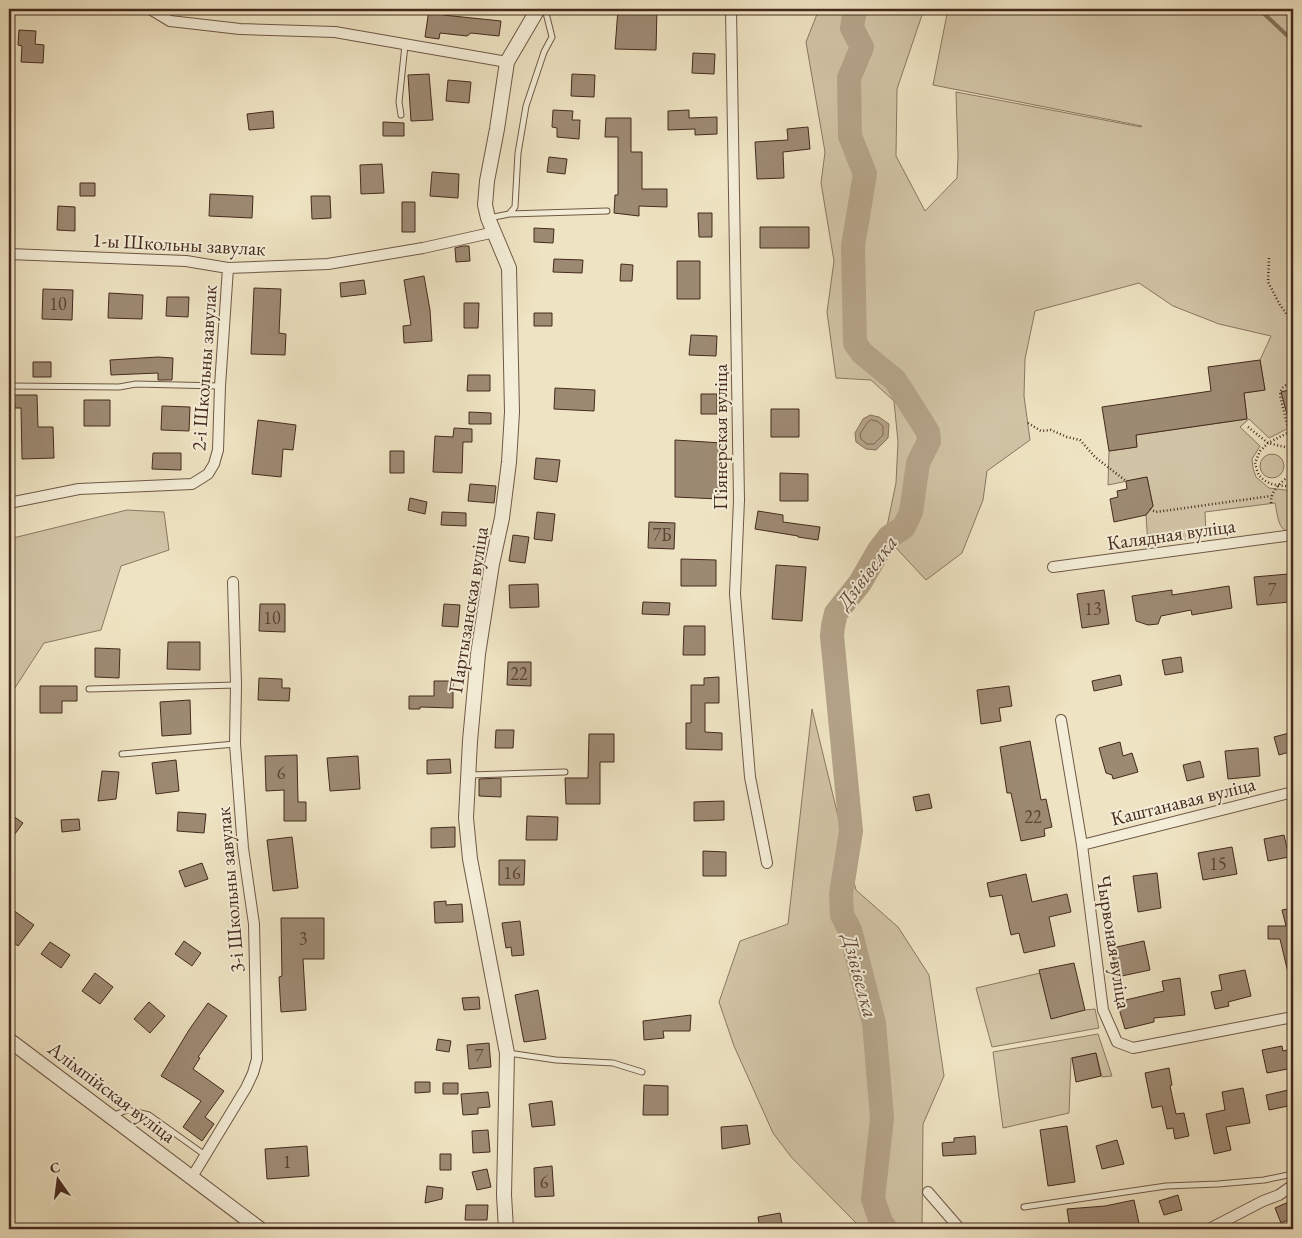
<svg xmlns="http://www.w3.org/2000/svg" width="1302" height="1238" font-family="'EB Garamond',serif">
  <rect width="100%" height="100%" fill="#eee3c2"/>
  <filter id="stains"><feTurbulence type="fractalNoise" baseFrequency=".004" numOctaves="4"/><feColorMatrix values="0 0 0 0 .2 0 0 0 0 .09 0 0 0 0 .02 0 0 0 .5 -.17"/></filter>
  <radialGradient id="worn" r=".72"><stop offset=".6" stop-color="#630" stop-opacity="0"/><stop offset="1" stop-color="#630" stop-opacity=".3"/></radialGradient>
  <path fill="#d1c4a6" stroke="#8b7762" d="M819,9H924L897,89L896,156L925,211L957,178L958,157L956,92L1141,127L1142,126L933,85L948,9H1293V426L1269,438L1249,419L1240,427L1260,446L1252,459L1253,468L1256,477L1269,488L1293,491V533C1277,532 1278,515 1275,503L1205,512L1206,537L1148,545L1146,515L1153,506L1147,477L1108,485L1109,451L1137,447L1136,435L1247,419L1244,393L1265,390L1260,360L1271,336L1219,324L1173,306L1139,283L1035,311L1025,359L1024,396L1030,440L987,471L983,500L962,553L926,580L885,536L896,483L898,442L894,401L871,380L836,378L827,312L834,261L821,183L825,152L806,42Z
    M1260 466a12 12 0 1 1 24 0a12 12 0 1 1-24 0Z
    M127,510L164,512L169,550L121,566L101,630L44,643L9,697V539Z
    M812,709L856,890L898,927L929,975L944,1076L923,1124L922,1229H862L792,1158L773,1133L734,1046L719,1002L740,941L788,924Z
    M1040,973L1051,1018L1085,1010L1095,1009L1099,1028L992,1047L976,988Z
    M1098,1034L1112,1076L1102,1077L1096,1053L1071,1058L1069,1113L1003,1128L993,1052Z"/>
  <path fill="#b5a48a" stroke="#88735e" d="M870,415L879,417L889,424L888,438L876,450L866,449L856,442L855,433L863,419Z
    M836,613L842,615C840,630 838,643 827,653L822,649C821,636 825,619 836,613Z"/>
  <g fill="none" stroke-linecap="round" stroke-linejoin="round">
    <path stroke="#7d6754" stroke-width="1" d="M871,420L877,421L883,426V435L874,444H867L861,439L860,434L867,423Z"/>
    <path stroke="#88735e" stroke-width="4" d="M1259,9L1293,41"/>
    <path stroke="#b5a48a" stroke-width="24" d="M855,9L852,28L862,47L849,78L850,136L865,174L853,246L855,343L862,353L895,380L928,432L929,441L918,463L911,512L904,527L889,537L879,550L860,583L836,613L833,626L832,636L851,831L841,894L842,915L850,930L874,1023L882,1118L873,1199L881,1222L886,1229"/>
  </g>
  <path fill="#9d8a73" stroke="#452a1d" d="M429,9H443V15L501,21L499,36L471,33L467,36L440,33L439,39L425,37Z
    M618,9H657L656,50L615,49Z
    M19,30L36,31L35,44L44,45L43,63L21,62L22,46L18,45Z
    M693,53L715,54L714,74L692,73Z
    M429,74L433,120L411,121L408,75Z
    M572,74L595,75L594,97L571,96Z
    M448,80L471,82L469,103L446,101Z
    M553,110L573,111L572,120H580L579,139L557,137V128L552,127Z
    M689,110V118L717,117V134L695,135V129L668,130V111Z
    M273,111L274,128L249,130L247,114Z
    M606,118H631V152H642V189H667V207L639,206V216L614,213L615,195H618V137H605Z
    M383,122L404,123V136H383Z
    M808,127L810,149L783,152L784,178L757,179L755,142L788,140L787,129Z
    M549,157L567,159L565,174L547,172Z
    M382,164L384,193L361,194L360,165Z
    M432,172L459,174L458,198L430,196Z
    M80,183H95V196H80Z
    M210,194L253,196L252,218L209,216Z
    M311,196H330L331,218L312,219Z
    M402,202H415V232H402Z
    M58,206L75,207V231L57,230Z
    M698,213H712V237H699Z
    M760,227H809V248H760Z
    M534,228L554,229L553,243L534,242Z
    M463,246H469L470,261L456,262L455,248Z
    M554,259L583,260L582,273L553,272Z
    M677,261H700V299H677Z
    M621,264L633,265L632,281H620Z
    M424,276L430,310L432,341L404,343L403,326L411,325L404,280Z
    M364,280L366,294L341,297L340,283Z
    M254,288L281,289L279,333L286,334L285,355L251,354Z
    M43,289L73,290L72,320L42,319Z
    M109,293L143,295L142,319L108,318Z
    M167,297H189L188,317L166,316Z
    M464,303H479L478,328H464Z
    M534,313H552V326H534Z
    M691,335L717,336L716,356L689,355Z
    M158,357L173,358L172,380H158V373L111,375L110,360Z
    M1260,360L1265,390L1244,393L1247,419L1136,435L1137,447L1109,451L1102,407L1211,391L1208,367Z
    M33,362H51V377H33Z
    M468,375H490V391H467Z
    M555,388L595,390L594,411L554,409Z
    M1293,389V424L1290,425L1281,392Z
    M701,394H717V414H701Z
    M14,395H37L38,427H53L54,458L22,459L21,408H15Z
    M84,400H110V426H84Z
    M162,406L190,407L189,431L161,430Z
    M771,409H799V437H771Z
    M469,412L491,413V424H469Z
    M258,420L296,425L293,450L283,449L281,477L252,474Z
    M454,428L472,429V442H463L462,473L433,472L435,436L453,437Z
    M675,440L722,443L719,499L675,497Z
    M390,451H404V473H390Z
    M153,453H181V470L152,469Z
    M536,458L560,460L557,482L534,479Z
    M780,473L808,474V501H780Z
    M1147,477L1153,506L1146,515L1114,522L1110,499L1118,497L1117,491L1127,489L1126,481Z
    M470,484L496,486L494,503L468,501Z
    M410,498L427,502L425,514L408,510Z
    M758,511L783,515V522L820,527L818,540L798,537V536L755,529Z
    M442,512L466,513V526L441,525Z
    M537,512L555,514L552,541L534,539Z
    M649,522L675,523L674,549L648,548Z
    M513,535L529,537L525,563L509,561Z
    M681,559L716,560V586H681Z
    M776,565L806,567L802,621L772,619Z
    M1288,574L1290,602L1257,605L1254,577Z
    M538,584L539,607L510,608L509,585Z
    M1229,586L1232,608L1192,615L1191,610L1161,616L1158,624L1148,625L1136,621L1132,596L1172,590V595Z
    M1104,590L1109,624L1082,628L1077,594Z
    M643,602L670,603L669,615L642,614Z
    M260,604H285V632L259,631Z
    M444,604L460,605L458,627L442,626Z
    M684,626H705V655H683Z
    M168,642H200V670L167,669Z
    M95,648L120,649L119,678L95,677Z
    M1181,657L1183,672L1165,675L1162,660Z
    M508,662H531V686L507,685Z
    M1120,675L1122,685L1094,691L1092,681Z
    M719,677V703H705V732L722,733V750L686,749V723H691V685H704V678Z
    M259,678L282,679V688H290L289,701L258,700Z
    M434,681H453V708L420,707V709H409V696H434Z
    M40,686H77V701H62V713H40Z
    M1009,686L1012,706L999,708L1001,721L981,724L977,690Z
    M190,700L191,734L162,736L160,702Z
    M496,730H514L513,748H495Z
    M1293,732V751L1279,755L1274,737Z
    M589,734H614V762H600V804H566L565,778H588Z
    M1030,741L1041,800L1046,799L1052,827L1044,829L1045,836L1021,841L1011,793H1007L1000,747Z
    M1120,742L1123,756L1132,753L1138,772L1113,779L1112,775L1106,773L1099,748Z
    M1258,748L1260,776L1228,779L1225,751Z
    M297,755L298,802H306V821H284V790L266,791L265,756Z
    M358,756L360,789L330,791L327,758Z
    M450,759L451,773L427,774V760Z
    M176,760L179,791L156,794L152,763Z
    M1200,761L1204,777L1187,781L1183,765Z
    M102,771L119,772L116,799L98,801Z
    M501,778V797L479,796V779Z
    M929,794L932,808L916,811L913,797Z
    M724,801V820L694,821V802Z
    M178,812L206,814L204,833L177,831Z
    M9,813L23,823L9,842Z
    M527,816L558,817L557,840H526Z
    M79,819L80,830L62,832L61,820Z
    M455,827V847L431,848V828Z
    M1284,835L1289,857L1268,861L1264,839Z
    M292,837L298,888L273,891L267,840Z
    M1232,847L1237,874L1203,880L1198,853Z
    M703,851L726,852V876H703Z
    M499,860H525L524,885H499Z
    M202,863L208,879L185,887L179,871Z
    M1157,873L1161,908L1138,912L1133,876Z
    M1026,874L1032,902L1067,894L1071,912L1049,917L1055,946L1024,953L1019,933L1011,935L1002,895L990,897L987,883Z
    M446,901V905L462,904L463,922L435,923L434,902Z
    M1293,908V977H1289L1280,939H1268V926H1286L1282,910Z
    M13,910L34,925L18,946L9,939V916Z
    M281,918H324V959H303L306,1010L281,1012L279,977L282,976Z
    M520,921L524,955L512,956L511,947L506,948L502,923Z
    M184,941L201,953L192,966L175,954Z
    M1144,941L1150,970L1117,977L1112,954L1114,953L1112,948Z
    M50,942L70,955L61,968L41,954Z
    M1074,963L1085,1010L1051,1019L1039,970Z
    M1245,970L1251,996L1228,1002L1229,1006L1215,1009L1211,992L1222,990L1219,975Z
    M95,973L113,987L100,1004L82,991Z
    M1180,978L1185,1015L1154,1018V1022L1125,1029L1117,1002L1164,991L1162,981Z
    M538,990L546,1039L524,1042L515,995Z
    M479,997L480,1009L464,1010L462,998Z
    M149,1002L165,1016L150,1033L134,1019Z
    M208,1003L227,1016L198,1057L200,1058L193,1069L224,1091L205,1117L214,1124L202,1141L183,1127L201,1101L181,1088L161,1076L189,1030Z
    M691,1015L690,1031H663L664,1038L644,1040L643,1021Z
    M438,1039L451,1041L449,1052L436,1050Z
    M489,1043L491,1067L469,1069L467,1045Z
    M1282,1046L1283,1051L1293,1049V1068L1267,1073L1262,1050Z
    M1096,1053L1101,1076L1076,1082L1072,1058Z
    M1169,1068L1172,1085L1170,1086L1176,1114L1184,1113L1189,1136L1175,1139L1173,1128L1167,1129L1162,1106L1152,1108L1145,1073Z
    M415,1082H430V1092L415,1093Z
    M443,1083H458V1094H443Z
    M644,1085L668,1086V1115H643Z
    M1243,1088L1250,1123L1226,1127L1231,1150L1214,1154L1206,1114L1225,1110L1222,1092Z
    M1293,1089V1105L1269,1110L1266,1095Z
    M488,1092L490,1107L478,1108V1114L463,1115L461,1094Z
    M552,1101L555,1125L532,1127L529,1104Z
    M747,1125L750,1144L722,1149L721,1127Z
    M1067,1126L1075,1182L1048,1186L1040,1130Z
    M488,1130L490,1152L473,1153L472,1131Z
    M975,1136L976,1154L943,1156L942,1143L954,1142V1138Z
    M1117,1140L1124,1164L1102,1169L1096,1146Z
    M307,1146L309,1176L267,1179L265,1149Z
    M440,1154H451V1170H440Z
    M552,1166L554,1196L535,1197L534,1168Z
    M487,1169L491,1187L477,1190L472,1172Z
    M427,1186L443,1188L442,1199L425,1203Z
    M1178,1195L1182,1210L1164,1215L1159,1201Z
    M1134,1200L1140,1228L1133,1229H1070L1067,1209L1105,1206Z
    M1293,1200V1218L1281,1223L1275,1208Z
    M466,1205H488L487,1220H465Z
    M780,1213L783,1229H760L758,1217Z"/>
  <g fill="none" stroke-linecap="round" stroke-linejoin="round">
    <defs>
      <path id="service" d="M401,115L399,102L405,45
        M509,214L607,211
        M489,218L509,214L515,207L518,153L526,106L544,52L552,37L545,9
        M9,386L119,387L136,384L220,386
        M89,689L236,685
        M122,754L235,744
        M469,775L565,772
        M508,1053L556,1060L613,1063L642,1072
        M112,1116L127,1110L149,1115L205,1155
        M1024,1207L1166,1186L1218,1184L1264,1180L1293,1174"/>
      <path id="minor" d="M150,9L170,21L240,29L335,32L507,62
        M731,9L739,500L735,594L750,777L767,863
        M9,254L186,261L228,268L328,264L423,248L495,232
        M9,503L79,489L192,484L208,474L214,464L218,450L220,386L228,268
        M1053,567L1293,535
        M1061,720L1082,845L1103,1010L1117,1042L1133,1048L1293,1017
        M1082,845L1293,792
        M192,1177L246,1088L253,1073L257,1059L254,924L243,848L235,744L236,685L233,582
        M928,1192L960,1229
        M1209,1229L1263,1201L1279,1195L1293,1185"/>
      <path id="tertiary" d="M9,1040L260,1229
        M506,1229L504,1195L507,1053L470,859L466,818L470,741L478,654L492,564L502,518L509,462L512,412L509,268L488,218L485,205L487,181L497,129L507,62L538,9"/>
    </defs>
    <use href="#service" stroke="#6f5846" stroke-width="7"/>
    <use href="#minor" stroke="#6f5846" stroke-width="12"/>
    <use href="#tertiary" stroke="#6f5846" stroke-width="16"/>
    <path stroke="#452a1d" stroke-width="2.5" stroke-dasharray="1 2.5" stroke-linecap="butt" d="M1269,258L1268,282L1280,305L1293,323
      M1293,384C1285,384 1281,387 1280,395L1288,428L1293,426
      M1028,423L1041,431L1051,430L1067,437L1080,440L1095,457L1126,481
      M1248,427L1268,443L1293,449
      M1293,430L1268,443L1260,451L1255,463C1256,466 1257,472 1259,475C1267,486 1281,486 1293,486
      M1271,503C1271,488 1283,482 1293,472
      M1150,509L1156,512L1271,496"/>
    <use href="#service" stroke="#f4edd7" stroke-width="5"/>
    <use href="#minor" stroke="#f4edd7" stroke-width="10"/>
    <use href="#tertiary" stroke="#f4edd7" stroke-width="14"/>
  </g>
  <g text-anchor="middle" stroke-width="4" stroke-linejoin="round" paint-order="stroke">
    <g font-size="18" fill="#5b4232">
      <text x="58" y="310">10</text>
      <text x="662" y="541">7Б</text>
      <text x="1272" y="596">7</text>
      <text x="1093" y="615">13</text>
      <text x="272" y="624">10</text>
      <text x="519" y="680">22</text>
      <text x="281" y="779">6</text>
      <text x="1033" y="823">22</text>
      <text x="1218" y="870">15</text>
      <text x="512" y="879">16</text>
      <text x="303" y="945">3</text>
      <text x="479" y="1062">7</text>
      <text x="287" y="1168">1</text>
      <text x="544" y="1188">6</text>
    </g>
    <g font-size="20" fill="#452a1d" stroke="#f4edd7">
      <text transform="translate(179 244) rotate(3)" y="7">1-ы Школьны завулак</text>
      <text transform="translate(204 368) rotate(-86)" y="7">2-і Школьны завулак</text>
      <text transform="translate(720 437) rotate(-90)" y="7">Піянерская вуліца</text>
      <text transform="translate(1171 534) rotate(-8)" y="7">Калядная вуліца</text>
      <text transform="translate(468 610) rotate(-81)" y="7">Партызанская вуліца</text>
      <text transform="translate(1183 801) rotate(-14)" y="7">Каштанавая вуліца</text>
      <text transform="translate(230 890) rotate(-95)" y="7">3-і Школьны завулак</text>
      <text transform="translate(1114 942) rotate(81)" y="7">Чырвоная вуліца</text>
      <text transform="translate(112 1092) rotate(37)" y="7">Алімпійская вуліца</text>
    </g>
    <g font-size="21" font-style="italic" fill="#614838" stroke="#f4edd7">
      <text transform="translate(867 572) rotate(-53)" y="7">Дзівівелка</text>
      <text transform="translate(860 976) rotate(75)" y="7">Дзівівелка</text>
    </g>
  </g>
  <rect width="1302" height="1238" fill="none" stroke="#eee3c2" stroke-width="30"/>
  <rect x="10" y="10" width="1282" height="1218" fill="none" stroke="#452a1d" stroke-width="2.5"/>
  <rect x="15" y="15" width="1272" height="1208" fill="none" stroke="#452a1d"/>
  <g transform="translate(58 1180) rotate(346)" stroke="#f4edd7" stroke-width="4" paint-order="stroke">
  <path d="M0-4L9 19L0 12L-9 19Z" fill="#452a1d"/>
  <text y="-8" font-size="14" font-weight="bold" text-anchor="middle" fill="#452a1d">С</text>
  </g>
  <rect width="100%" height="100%" filter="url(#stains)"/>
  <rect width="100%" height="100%" fill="url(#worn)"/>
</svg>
